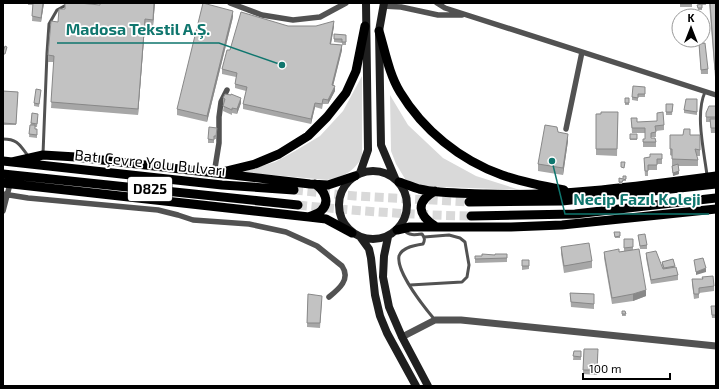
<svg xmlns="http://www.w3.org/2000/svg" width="719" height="389" font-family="'Exo 2',sans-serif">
  <rect width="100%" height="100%" fill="#fff"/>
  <path fill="#d9d9d9" d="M362,76V157C353,173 344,176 327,180L242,172L275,162L295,151L320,136L343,111Z
    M390,95L408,125L443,158L476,176L520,190L416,186L407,182L396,164L391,151Z"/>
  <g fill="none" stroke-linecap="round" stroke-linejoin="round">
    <path stroke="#d9d9d9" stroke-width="9" stroke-dasharray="9 4.5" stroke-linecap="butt" d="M294,190L355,196L469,202
      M298,205C356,211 413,215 471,216"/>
    <path stroke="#525252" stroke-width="3" d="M705,92C695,114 704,151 707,175
      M3,139C19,139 20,146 29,157
      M43,154L47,53L49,24L57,10L68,4
      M404,230C409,236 415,235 422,234C425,238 425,240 423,244C416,245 402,247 399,256C396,272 425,308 435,320
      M410,285L462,282L467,277L469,265L465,242L460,238L449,235L424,237"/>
    <path stroke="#525252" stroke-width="5.5" d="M230,3L262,15L293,20L320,17L346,3
      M437,3L445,8L716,95
      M383,6L401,7L438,15H462
      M566,129L582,52
      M214,174L219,143V117L221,102L227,90
      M3,194L28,198L158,210L178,215L193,220L249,224L286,232L317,246L342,266C351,279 339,289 329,297
      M3,211L10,184"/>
    <path stroke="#525252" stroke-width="7" d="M402,337L435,320H461L716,346"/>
    <path stroke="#1f1f1f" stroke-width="8" d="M384,3L379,31L381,145L395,178
      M339 205a34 34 0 1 1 68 0a34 34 0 1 1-68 0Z
      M360,173L368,150L366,3
      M388,237L384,256L383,277L389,307L402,337L428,386
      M361,238L369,249L371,258L375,295L380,316L387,333L416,386"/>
    <path stroke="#000" stroke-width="9" d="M379,31C385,51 389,74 400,92C423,130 460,160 502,175C522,182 543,186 564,190
      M3,161L222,185L294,190
      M12,162L43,155L76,157L310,184L328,185L355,176
      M222,172L255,164L279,154L308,136L327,117L346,93L356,71L365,26
      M3,174L298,205
      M399,182C406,184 412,187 419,189C441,194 464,193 486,194C564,197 639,186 716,176
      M3,183L309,217L326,219L352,233
      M435,191C415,202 418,215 435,226
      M469,202L562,201L716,184
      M471,216L575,214L716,198
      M309,217C313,215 318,214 321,211C331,202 324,190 315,184
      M397,230L410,227H511L562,225L716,209"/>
  </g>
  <path fill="#a7a7a7" d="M28,3H33V5H28Z
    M33,3H44L41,22L32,21Z
    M155,3L153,26H145L138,115L51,108L54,62H48V55L58,22L65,9L100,5Z
    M680,3H692V7H680Z
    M702,3H706V5H702Z
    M709,3H716V77H715Z
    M702,4V10H698L697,5Z
    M233,17L207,122L177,115V109Z
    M288,26H334L331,44L342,45V43L334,42V34L346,35V45H342V50L333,86L335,91L328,104H323L322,109L315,107L311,124L243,109V104L246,91L235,88V84L236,77L222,74V69L230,50Z
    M699,44L708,69V74H701Z
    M41,90L39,107L34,106V103Z
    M645,90V97H638V101L632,100V97Z
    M3,91L18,92L16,125H3Z
    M223,98L241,103L237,114L232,113V115L223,111L224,103H223Z
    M625,98H629V105H625Z
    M697,99V115L684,113V110Z
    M666,104H673L672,115H666Z
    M716,106V133H711L710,122H706V113Z
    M618,112L617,156L596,155V114Z
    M32,113L38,117L37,127H35V129H37V138L29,137Z
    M631,118L637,122L664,125V130L656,131V137H651V138L656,142V147H643V139H645V133H632Z
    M217,131L216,139H214V143H208V139Z
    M558,132L568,141L563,175L538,171V164Z
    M630,134H637V140H630Z
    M670,135H700V156H696L698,160V166H678L679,174L673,176L672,169V156L670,155Z
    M662,154V164H657V170H648V176H645L644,162L650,157Z
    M626,176V181H623L622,184H619V178L623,179Z
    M614,232H620V238H615Z
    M638,235L647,245V249H640Z
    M624,239H633V250L646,296L633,301L612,304L604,258V252H619L628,251H624Z
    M561,247L592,261V268L564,273L561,254Z
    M646,253L663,269L662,265V262L673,259L675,267L678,275V280L651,284L646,258Z
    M507,254V262L475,263V256H482Z
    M522,260H529V269L522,270Z
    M702,277L714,286V291L699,293V298L694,299L692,284V279H702Z
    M570,293L594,294V309L571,307Z
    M308,294L322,301L320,328L307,327Z
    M716,306V318H712L711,310Z
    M622,311H625L626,316H622Z
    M584,349L598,354L597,375L583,374Z
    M574,351H581V360H573Z"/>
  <path fill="#888" d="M43,3H44L41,22V18Z
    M154,3H155L153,26V20Z
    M233,11V17L207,122V116Z
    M145,19V26L138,115V109Z
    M334,21V26L330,49V44Z
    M342,45V50L332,90V85Z
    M335,86V91L328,104V100Z
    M241,98V103L237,114V109Z
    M315,103V107L311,124V119Z
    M568,134V141L563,175V168Z
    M679,171V174L673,176V173Z
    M706,268V272L696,275V272Z
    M646,290V296L633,301V294Z"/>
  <path fill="#c2c2c2" stroke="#888" d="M33,3H43L41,18L32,16Z
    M65,3H79L100,5V3H154L153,20L145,19L138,109L51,102L54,56L48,55L51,21L58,22L59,9H65Z
    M203,3L233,11L207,116L177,109Z
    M680,3H692V4H680Z
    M710,3H716V70H715Z
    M702,4V8H698L697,5Z
    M241,12L288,26H316L334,21L330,44L342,45L332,85L335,86L328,100L323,99L322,104L315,103L311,119L243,104L247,87L235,84L237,73L222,69L227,50H230Z
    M334,34L346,35V42H342V39H334Z
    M705,43L708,69L701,70L699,44Z
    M5,46L7,47L5,54H3V52Z
    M633,86L645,87V94H638V98L632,97Z
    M36,89L41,90L39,104L34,103Z
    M3,91L18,92L16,124L3,123Z
    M225,94L231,95V94L241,98L237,109L232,108V110L223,106L225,99L223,98Z
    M625,98H629V103H625Z
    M686,99H697V112L684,110Z
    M666,104H673L672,112H666Z
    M709,106H716V117H706V113Z
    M601,112H618L617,149H596V114H601Z
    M663,112L664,125L655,126L656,132L651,133V138H655L656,142H643V139H645V128H632L631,118H637V122L657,121V113Z
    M32,113L38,114L37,124L31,123Z
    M710,119H716V128H711Z
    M30,125H35V129H37V135L29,134Z
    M545,125L557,127L558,132L568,134L563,168L538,164Z
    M209,127L217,128L216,136H214V140L208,139Z
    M684,129H690V135H700V150L695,149L698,160L672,159V149H670V135H683Z
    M630,134H637V139H630Z
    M650,154H662V159H657V165H648V171H645L644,158L650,157Z
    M621,162H625L624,168L621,167Z
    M678,164L679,171L673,173L672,166Z
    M623,176H626V179L623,180L622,182H619V178L623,179Z
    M614,232H620V236L615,237Z
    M645,234L647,245L640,246L638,235Z
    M624,239H633V247L624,248Z
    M589,243L592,261L564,266L561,247Z
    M619,249V252L639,249L646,290L633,294L612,298L604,252Z
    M656,251L663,269L676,267L678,275L651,280L646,253Z
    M482,254L495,255V254H507V258L475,259V256H482Z
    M703,258L706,268L696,272L694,260Z
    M673,259L675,266L664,268L662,262Z
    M522,260H529V266H522Z
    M713,276L714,286L699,288V294H694L692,279H703L702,277Z
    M570,293L594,294V304L571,302Z
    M308,294L322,296L320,323H307Z
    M711,306H716V315H712Z
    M622,311H625L626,314H622Z
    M584,349H598L597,370H583Z
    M574,351H581V357L573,356Z"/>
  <g text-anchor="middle" stroke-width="3.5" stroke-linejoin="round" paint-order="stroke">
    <rect fill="#fff" stroke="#4c4c4c" stroke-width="1" x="128" y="177" width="44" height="24" rx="3"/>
    <g font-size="14" font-weight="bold" fill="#000">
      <text x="150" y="194">D825</text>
    </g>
    <g font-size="15" fill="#000" stroke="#fff">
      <text transform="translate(150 163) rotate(6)" y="5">Batı Çevre Yolu Bulvarı</text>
    </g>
  </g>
  <path fill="none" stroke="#0f766e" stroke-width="1.5" d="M282 65L219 43H57M552 161L565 214H709"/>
  <g fill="#0f766e" stroke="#fff" stroke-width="1.5">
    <circle cx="282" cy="65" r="4"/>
    <circle cx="552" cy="161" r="4"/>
  </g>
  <g font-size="16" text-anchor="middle" font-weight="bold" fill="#0f766e" stroke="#fff" stroke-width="3.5" stroke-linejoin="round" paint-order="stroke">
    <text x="138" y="35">Madosa Tekstil A.Ş.</text>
    <text x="637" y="205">Necip Fazıl Koleji</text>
  </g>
  <rect width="719" height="389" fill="none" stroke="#000000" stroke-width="8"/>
  <g transform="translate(691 28)"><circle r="19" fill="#ffffff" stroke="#999999"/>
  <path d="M0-3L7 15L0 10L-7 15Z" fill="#000000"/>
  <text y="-6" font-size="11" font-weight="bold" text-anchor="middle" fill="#000000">K</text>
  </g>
  <path d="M583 373v6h87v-6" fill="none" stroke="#000000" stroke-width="2"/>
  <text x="589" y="373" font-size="12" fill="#000000" stroke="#ffffff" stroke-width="3" paint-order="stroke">100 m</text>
</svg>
